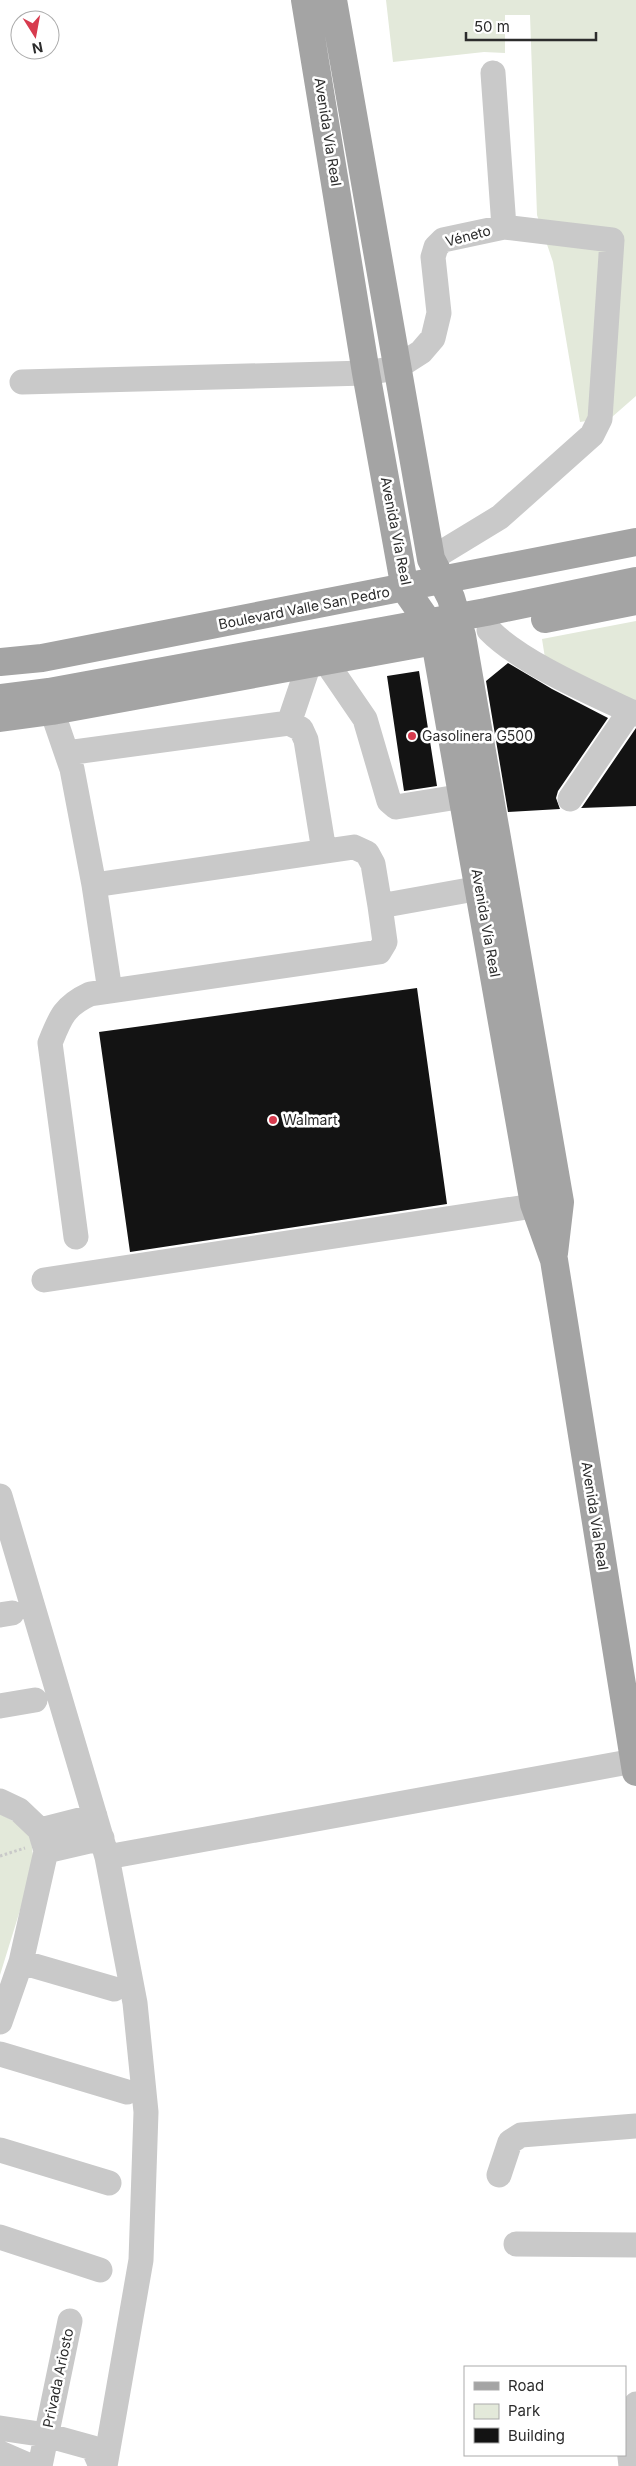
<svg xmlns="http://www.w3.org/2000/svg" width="636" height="2466" font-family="Inter,sans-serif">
  <rect width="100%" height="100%" fill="#fff"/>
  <path fill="#e3e9da" d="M386,0H636V396L612,417L580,422L553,262L537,215L530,15H505V53L484,52L393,62Z
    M636,621V702L545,658L542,639Z
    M0,1814L24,1827L31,1839L34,1865L0,1975Z"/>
  <path fill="#131313" d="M508,663L552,689L608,718L558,791L556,798L560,809L508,812L486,681Z
    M419,671L437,786L404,791L387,676Z
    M636,728V806L581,808L582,807Z
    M417,988L447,1204L130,1252L99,1032Z"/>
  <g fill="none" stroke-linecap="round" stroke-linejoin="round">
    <path stroke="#c9c9c9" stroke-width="3" stroke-dasharray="2.5 2.5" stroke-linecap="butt" d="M0,1856L25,1848"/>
    <path stroke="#c9c9c9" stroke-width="25" d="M493,73L504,227
      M22,382L366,373L396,368L421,352L433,338L439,313L433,257L436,247L443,240L504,227L612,240L600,419L592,435L500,517L431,559
      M489,630C521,663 594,694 636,714
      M326,662L365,719L389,801L396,807L464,796
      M52,711L72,769L94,885L354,847L367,853L373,864L380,906L497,885
      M289,723L309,664
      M67,753L289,723L301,729L306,740L324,851
      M570,799L630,711
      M94,885L110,991
      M76,1237L50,1043C60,1018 64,1006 90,994L379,952L385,942L380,906
      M44,1280L553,1203
      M0,1496L107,1857L135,2003L146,2112L141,2260L105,2466
      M0,1615L12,1613
      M0,1706L35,1700
      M0,1801L19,1810L40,1830L46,1851L21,1962L0,2022
      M40,1830L95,1816
      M46,1851L102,1838
      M107,1857L634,1761
      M21,1962L114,1989
      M0,2054L127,2092
      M0,2150L109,2183
      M499,2175L510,2142L521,2135L636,2126
      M0,2237L100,2270
      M516,2244L636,2245
      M0,2428L46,2435L93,2448L101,2466
      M0,2453L30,2466
      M40,2466L70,2321
      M631,2466L629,2448L636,2404"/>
    <path stroke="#a4a4a4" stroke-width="28" d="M305,0L366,373L405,589L428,622L435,641L534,1204L554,1260L636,1772
      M333,0L431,559L451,598L462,636L560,1202L554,1253
      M545,619L636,601
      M0,662L42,658L636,542
      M0,698L49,692L486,612L636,581
      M0,718L52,711L451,638"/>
  </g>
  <g fill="#d73b4e" stroke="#fff" stroke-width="2">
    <circle cx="412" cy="736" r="5"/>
    <circle cx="273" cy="1120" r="5"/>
  </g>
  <g text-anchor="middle" stroke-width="5" stroke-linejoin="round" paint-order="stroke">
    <g font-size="14" fill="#2c2c2c" stroke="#fff">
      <text transform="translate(328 132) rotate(81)" y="5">Avenida Vía Real</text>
      <text transform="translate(468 236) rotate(-15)" y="5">Véneto</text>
      <text transform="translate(396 531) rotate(79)" y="5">Avenida Vía Real</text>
      <text transform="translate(304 608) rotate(-11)" y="5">Boulevard Valle San Pedro</text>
      <text transform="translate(486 923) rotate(80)" y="5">Avenida Vía Real</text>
      <text transform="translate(595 1516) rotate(81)" y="5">Avenida Vía Real</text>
      <text transform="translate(58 2378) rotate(-78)" y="5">Privada Ariosto</text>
    </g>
    <g font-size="14" fill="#2c2c2c" stroke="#fff" text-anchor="start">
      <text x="422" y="741">Gasolinera G500</text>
      <text x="283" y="1125">Walmart</text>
    </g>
  </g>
  <rect x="464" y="2366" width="162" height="90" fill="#ffffff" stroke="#ababab"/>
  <rect x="474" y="2382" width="25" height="8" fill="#a4a4a4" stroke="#ababab"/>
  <text x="508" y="2391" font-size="15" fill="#2c2c2c">Road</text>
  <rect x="474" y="2404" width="25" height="15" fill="#e3e9da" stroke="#ababab"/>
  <text x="508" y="2416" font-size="15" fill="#2c2c2c">Park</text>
  <rect x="474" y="2428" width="25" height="15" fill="#131313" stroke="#ababab"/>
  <text x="508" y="2441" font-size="15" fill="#2c2c2c">Building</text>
  <g transform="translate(35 35) rotate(169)"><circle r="24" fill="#ffffff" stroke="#ababab"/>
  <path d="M0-4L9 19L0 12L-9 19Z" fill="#d73b4e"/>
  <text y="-8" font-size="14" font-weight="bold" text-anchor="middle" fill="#2c2c2c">N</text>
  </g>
  <path d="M466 32v8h130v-8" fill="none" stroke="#2c2c2c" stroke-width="2.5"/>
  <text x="474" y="32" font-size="15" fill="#2c2c2c" stroke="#ffffff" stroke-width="4" paint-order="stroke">50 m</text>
</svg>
